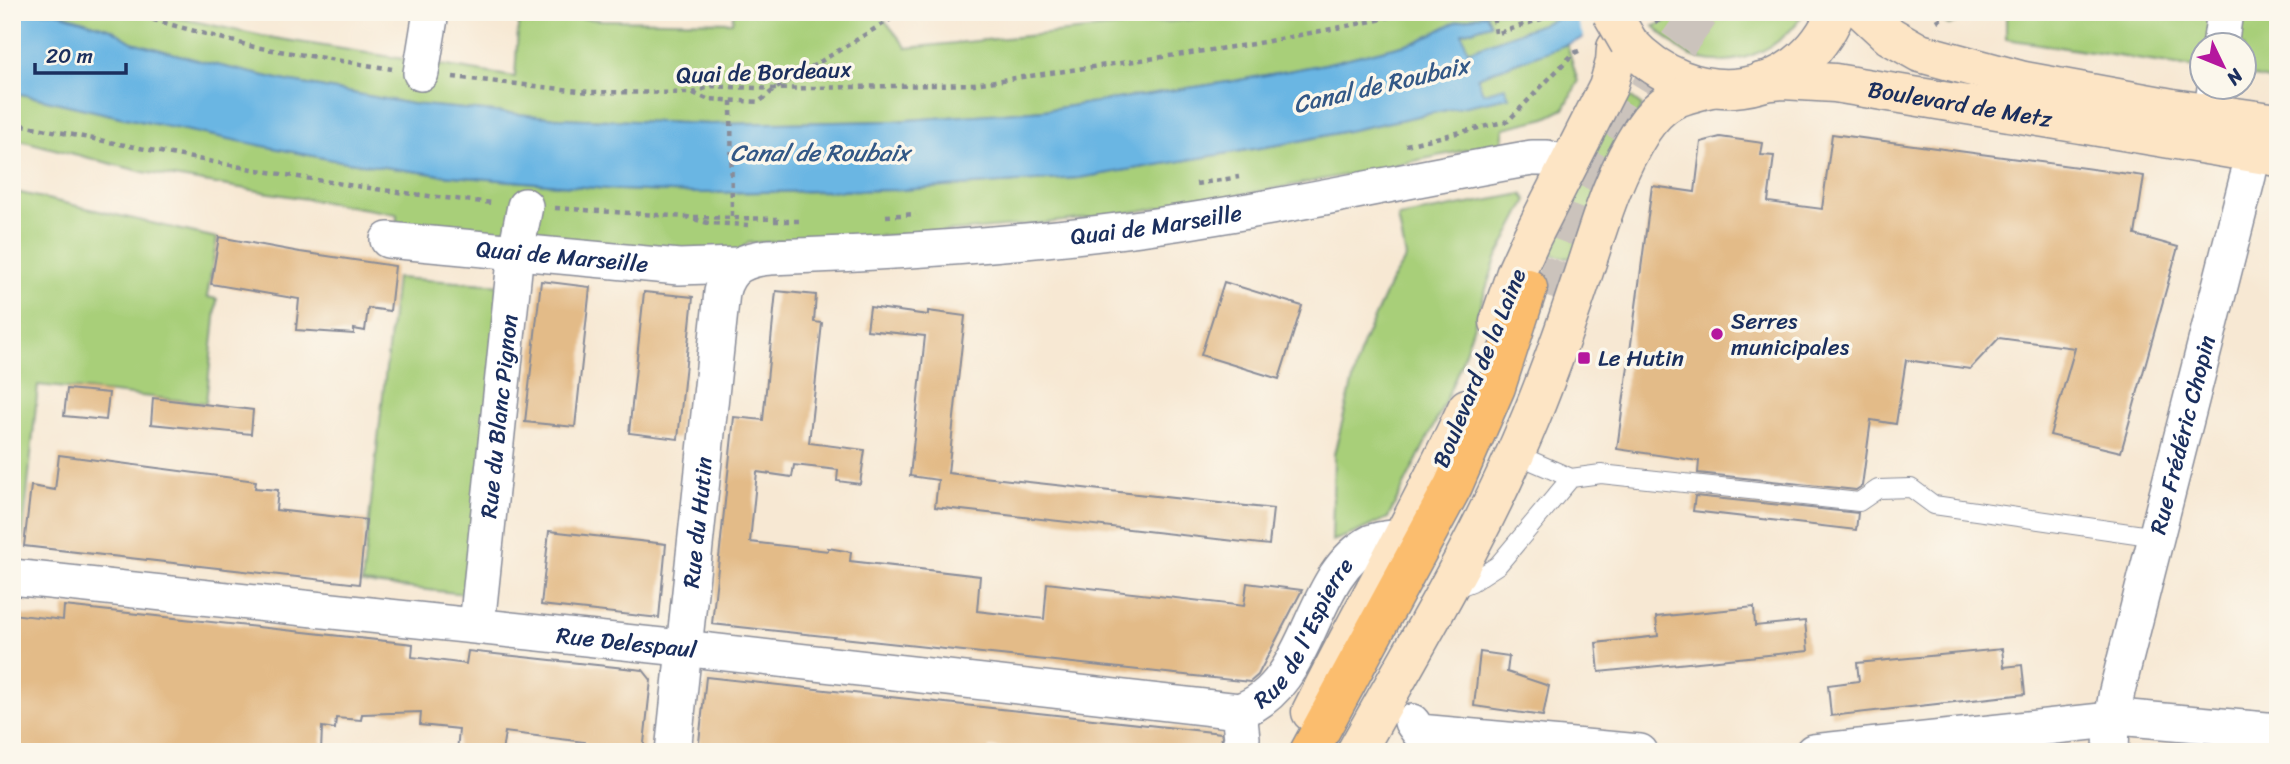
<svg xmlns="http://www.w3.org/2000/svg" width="2290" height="764" font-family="Sriracha,sans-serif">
  <rect width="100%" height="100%" fill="#fbf7ec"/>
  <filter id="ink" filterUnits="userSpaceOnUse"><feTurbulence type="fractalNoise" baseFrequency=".0143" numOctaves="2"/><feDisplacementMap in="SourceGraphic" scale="14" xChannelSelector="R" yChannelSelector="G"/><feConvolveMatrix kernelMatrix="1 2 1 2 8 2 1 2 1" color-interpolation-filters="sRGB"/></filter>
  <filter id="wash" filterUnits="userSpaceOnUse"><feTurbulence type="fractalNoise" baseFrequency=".00686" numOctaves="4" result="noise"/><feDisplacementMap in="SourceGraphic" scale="28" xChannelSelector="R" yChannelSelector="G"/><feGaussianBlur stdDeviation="1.57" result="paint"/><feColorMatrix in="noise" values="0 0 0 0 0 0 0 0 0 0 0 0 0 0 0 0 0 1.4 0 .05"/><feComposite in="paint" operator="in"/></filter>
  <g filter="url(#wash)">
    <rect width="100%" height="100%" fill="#f7e8d3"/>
    <path fill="#a8cf79" stroke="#627f6c" stroke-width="2" d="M55,12H152L262,36L515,77L519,12L601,20L732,22L734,12H878L907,48L1263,12H1554L1556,19L1468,51L1462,33L1491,24L1486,14L1457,21L1418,41L1325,64L1234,81L1044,110L894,121L711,124L559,118L412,104L287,81L208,63L132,42L111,29Z
      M1689,12H1804C1783,50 1728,74 1687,54C1674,47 1664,36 1654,26Z
      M1925,12H1977L1949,25Z
      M2006,12H2278V82L2245,75L2244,46H2202V69L2006,39Z
      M1567,44L1578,82L1564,109L1546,118L1504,128L1502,142C1363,173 1223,201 1081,219C970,232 859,238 748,243L735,254L396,237L397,214L143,172L12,138V92L120,117L333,160L441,175L619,190L696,193L900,190L1079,178L1290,143L1508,97L1483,93L1477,77Z
      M1617,87L1642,106L1579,260L1532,251Z
      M12,191L217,238L207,297L217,299L206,403L38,385L22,545L12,544Z
      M1522,194L1527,200L1496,259L1461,364L1440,413L1388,518L1355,533L1332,541L1334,454L1362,345L1390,283L1406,258L1398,217Z
      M396,278L503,285L465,594L362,583Z"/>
    <path fill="#6ab6e3" stroke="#4272a0" stroke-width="2" d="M12,12H55L111,29L132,42L208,63L287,81L412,104L559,118L711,124L894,121L1044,110L1234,81L1325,64L1418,41L1457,21L1486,14L1491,24L1462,33L1468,51L1574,12H1655L1477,77L1483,93L1505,87L1509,97L1290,143L1079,178L900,190L696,193L619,190L441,175L333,160L120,117L12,92Z"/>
    <path fill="#f7e8d3" d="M1574,12H1644L1647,19L1585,41Z"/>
    <g id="blocks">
      <path fill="#e3bb88" d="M1832,134L2144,176L2135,235L2178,247L2121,452L2050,435L2075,348L1999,338L1970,369L1906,360L1896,424L1871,420L1862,486L1856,490L1698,473L1699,461L1617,449L1652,186L1695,192L1701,142L1720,137L1763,143L1761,155L1774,156L1768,202L1822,209Z
        M219,237L300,252L395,266L390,311L368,308L365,331L354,329V334L296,330L299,299L211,284Z
        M541,281L590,287L575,427L525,422Z
        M1224,282L1302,306L1279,379L1201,355Z
        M776,291L816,295L814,322L822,323L809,443L865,450L860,484L837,481L838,470L794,465L792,477L757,472L750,542L828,551V548L851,552L850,561L980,576L977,611L1044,619L1047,583L1244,606L1247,583L1302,590L1258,675L1250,682L712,624L734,417L763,420Z
        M644,292L693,297L678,439L629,433Z
        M870,307L928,315V311L965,316L948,473L1273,509L1269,545L935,507L938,480L910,476L925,336L867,330Z
        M67,389L109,393L106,420L64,416Z
        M153,398L253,410L251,434L151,424Z
        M59,455L256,481L255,488L278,490L276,510L366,520L359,584L24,546L31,486L55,490Z
        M1695,496L1858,513L1856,530L1693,511Z
        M549,531L666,544L659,618L541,605Z
        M64,606L413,644L412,657L466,664L468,651L643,670L651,680L643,752H584L585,742L505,732L502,752H457L459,729L420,725L421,712L362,714L361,720L336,718L335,729L322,727L321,752H12V614L63,620Z
        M1754,607L1755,626L1805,621L1808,651L1599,672L1596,643L1658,636L1656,617Z
        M2002,649L2004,667L2022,665L2025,694L1831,716L1828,685L1859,681L1857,663Z
        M1480,652L1509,656L1507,672L1549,686L1543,716L1474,706Z
        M706,677L1221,733L1222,736L1218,752H1035L989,747V752H698Z"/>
    </g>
  </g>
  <g filter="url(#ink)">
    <use href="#blocks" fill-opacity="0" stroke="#898c98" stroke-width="2"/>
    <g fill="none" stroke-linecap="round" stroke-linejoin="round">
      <path stroke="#cbc3bc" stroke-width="38" stroke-dasharray="38 19" stroke-linecap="butt" d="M1550,298L1586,201L1628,124L1674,49L1701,12"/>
      <defs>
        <path id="lane" d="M1517,450L1532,461L1571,478
          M1454,589L1472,582L1498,565L1571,478L1601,474L1859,502L1878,489L1911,488L1934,505L2157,537"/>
        <g id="street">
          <path d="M2220,46L2225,12"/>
          <path d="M421,73L431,12"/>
          <path d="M2208,141L2215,88"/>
          <path id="s1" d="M388,240L679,267L738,265"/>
          <path id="s2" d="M12,577L709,651L1239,711C1313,686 1307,575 1372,542C1381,538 1394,538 1403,537"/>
          <path id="s3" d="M477,625L516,251L525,206"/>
          <path d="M1412,722L1419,732L1640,752"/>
          <path id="s4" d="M673,752L722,292C728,266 746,259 770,257C909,252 1045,243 1182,222C1300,204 1415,178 1532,158H1547L1569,166"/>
          <path d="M1238,752L1242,738L1239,711"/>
          <path d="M1813,752L2129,718L2278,731"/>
          <path id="s5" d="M2111,752L2112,721L2117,691L2248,176L2258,126"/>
        </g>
        <g id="secondary">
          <path d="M1864,12L1890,36L1920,53L2024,81L2172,108L2278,123"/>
          <path d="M1629,43C1691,112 1799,102 1836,12"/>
          <path id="s6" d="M1761,82L1783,80L1835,83L2278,157"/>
          <path d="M1499,322L1516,272L1531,239L1608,87L1615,62L1616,48"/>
          <path d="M1311,712C1362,610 1419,512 1467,408"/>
          <path d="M1356,752C1417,642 1483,534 1531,417C1549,373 1565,328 1580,283C1598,230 1611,178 1642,130C1662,100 1677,96 1711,88"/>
        </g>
        <path id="primary" d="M1309,752L1453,486L1496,387L1528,288"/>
      </defs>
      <use href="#lane" stroke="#898c98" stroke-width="20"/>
      <use href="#street" stroke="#898c98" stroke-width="38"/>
      <use href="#secondary" stroke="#898c98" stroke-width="41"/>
      <use href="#primary" stroke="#898c98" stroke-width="41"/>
      <path stroke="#898c98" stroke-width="4.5" stroke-dasharray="5 5" stroke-linecap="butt" d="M124,12L254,47L392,69
        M1515,12L1494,21L1496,34L1562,12
        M1937,21L1951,12
        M1655,22L1682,12
        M453,77L589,92L692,93L712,86L775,89L974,84L1253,44L1378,20L1406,12
        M693,93L707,99L759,102L775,89L896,16
        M731,101L732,218
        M12,123C172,154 332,188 494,203
        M1406,145L1508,121L1574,53L1581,50
        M1196,184L1239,177
        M555,208L687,217L708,223L748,225
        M886,216L916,214
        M694,217L777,219
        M774,221H801"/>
      <use href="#lane" stroke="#fff" stroke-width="18"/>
      <use href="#street" stroke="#fff" stroke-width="35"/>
      <use href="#secondary" stroke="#fde5c5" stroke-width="38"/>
      <use href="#primary" stroke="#fbbd6e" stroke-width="38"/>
      <defs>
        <path id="secondary-bridge" d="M1611,12L1629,43"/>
      </defs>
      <use href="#secondary-bridge" stroke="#898c98" stroke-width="41" stroke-linecap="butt"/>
      <use href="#secondary-bridge" stroke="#fde5c5" stroke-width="38"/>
    </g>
  </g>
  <g fill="#b5179e" stroke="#fbf7ec" stroke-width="2.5">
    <circle cx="1717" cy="334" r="7"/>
    <rect x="1577" y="351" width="14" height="14" rx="3.5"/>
  </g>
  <g text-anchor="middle" stroke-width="7" stroke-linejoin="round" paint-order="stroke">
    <g font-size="23" fill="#1b2f5e" stroke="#fbf7ec">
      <text transform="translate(764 72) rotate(-2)" y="8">Quai de Bordeaux</text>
      <text dy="8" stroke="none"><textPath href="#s6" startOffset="201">Boulevard de Metz</textPath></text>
      <text dy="8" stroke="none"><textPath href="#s4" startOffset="915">Quai de Marseille</textPath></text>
      <text dy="8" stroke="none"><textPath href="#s1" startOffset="175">Quai de Marseille</textPath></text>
      <text transform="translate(1479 368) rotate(-68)" y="8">Boulevard de la Laine</text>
      <text dy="8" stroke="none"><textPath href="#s3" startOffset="210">Rue du Blanc Pignon</textPath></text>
      <text dy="8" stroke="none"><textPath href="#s5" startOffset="326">Rue Frédéric Chopin</textPath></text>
      <text dy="8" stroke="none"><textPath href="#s4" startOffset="231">Rue du Hutin</textPath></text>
      <text dy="8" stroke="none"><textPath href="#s2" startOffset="1339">Rue de l'Espierre</textPath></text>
      <text dy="8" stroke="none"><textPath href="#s2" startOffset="618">Rue Delespaul</textPath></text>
    </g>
    <g font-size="23" fill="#1b2f5e" stroke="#fbf7ec" text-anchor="start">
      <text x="1731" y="329">Serres<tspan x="1731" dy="26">municipales</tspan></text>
      <text x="1598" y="366">Le Hutin</text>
    </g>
    <g font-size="24" font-style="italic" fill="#335886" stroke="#fbf7ec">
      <text transform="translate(1381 85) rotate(-13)" y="8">Canal de Roubaix</text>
      <text x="820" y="161">Canal de Roubaix</text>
    </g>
  </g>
  <rect width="2290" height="764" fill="none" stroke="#fbf7ec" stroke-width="42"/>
  <g transform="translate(2223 66) rotate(133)"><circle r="33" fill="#fbf7ec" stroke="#a1a7b3" stroke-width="2"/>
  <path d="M0-5L12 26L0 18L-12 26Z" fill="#b5179e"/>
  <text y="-10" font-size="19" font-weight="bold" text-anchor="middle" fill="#1b2f5e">N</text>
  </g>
  <path d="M35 63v10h91v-10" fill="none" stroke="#1b2f5e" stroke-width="3.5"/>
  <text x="46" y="63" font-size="21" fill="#1b2f5e" stroke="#fbf7ec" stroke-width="5" paint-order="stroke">20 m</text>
</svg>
